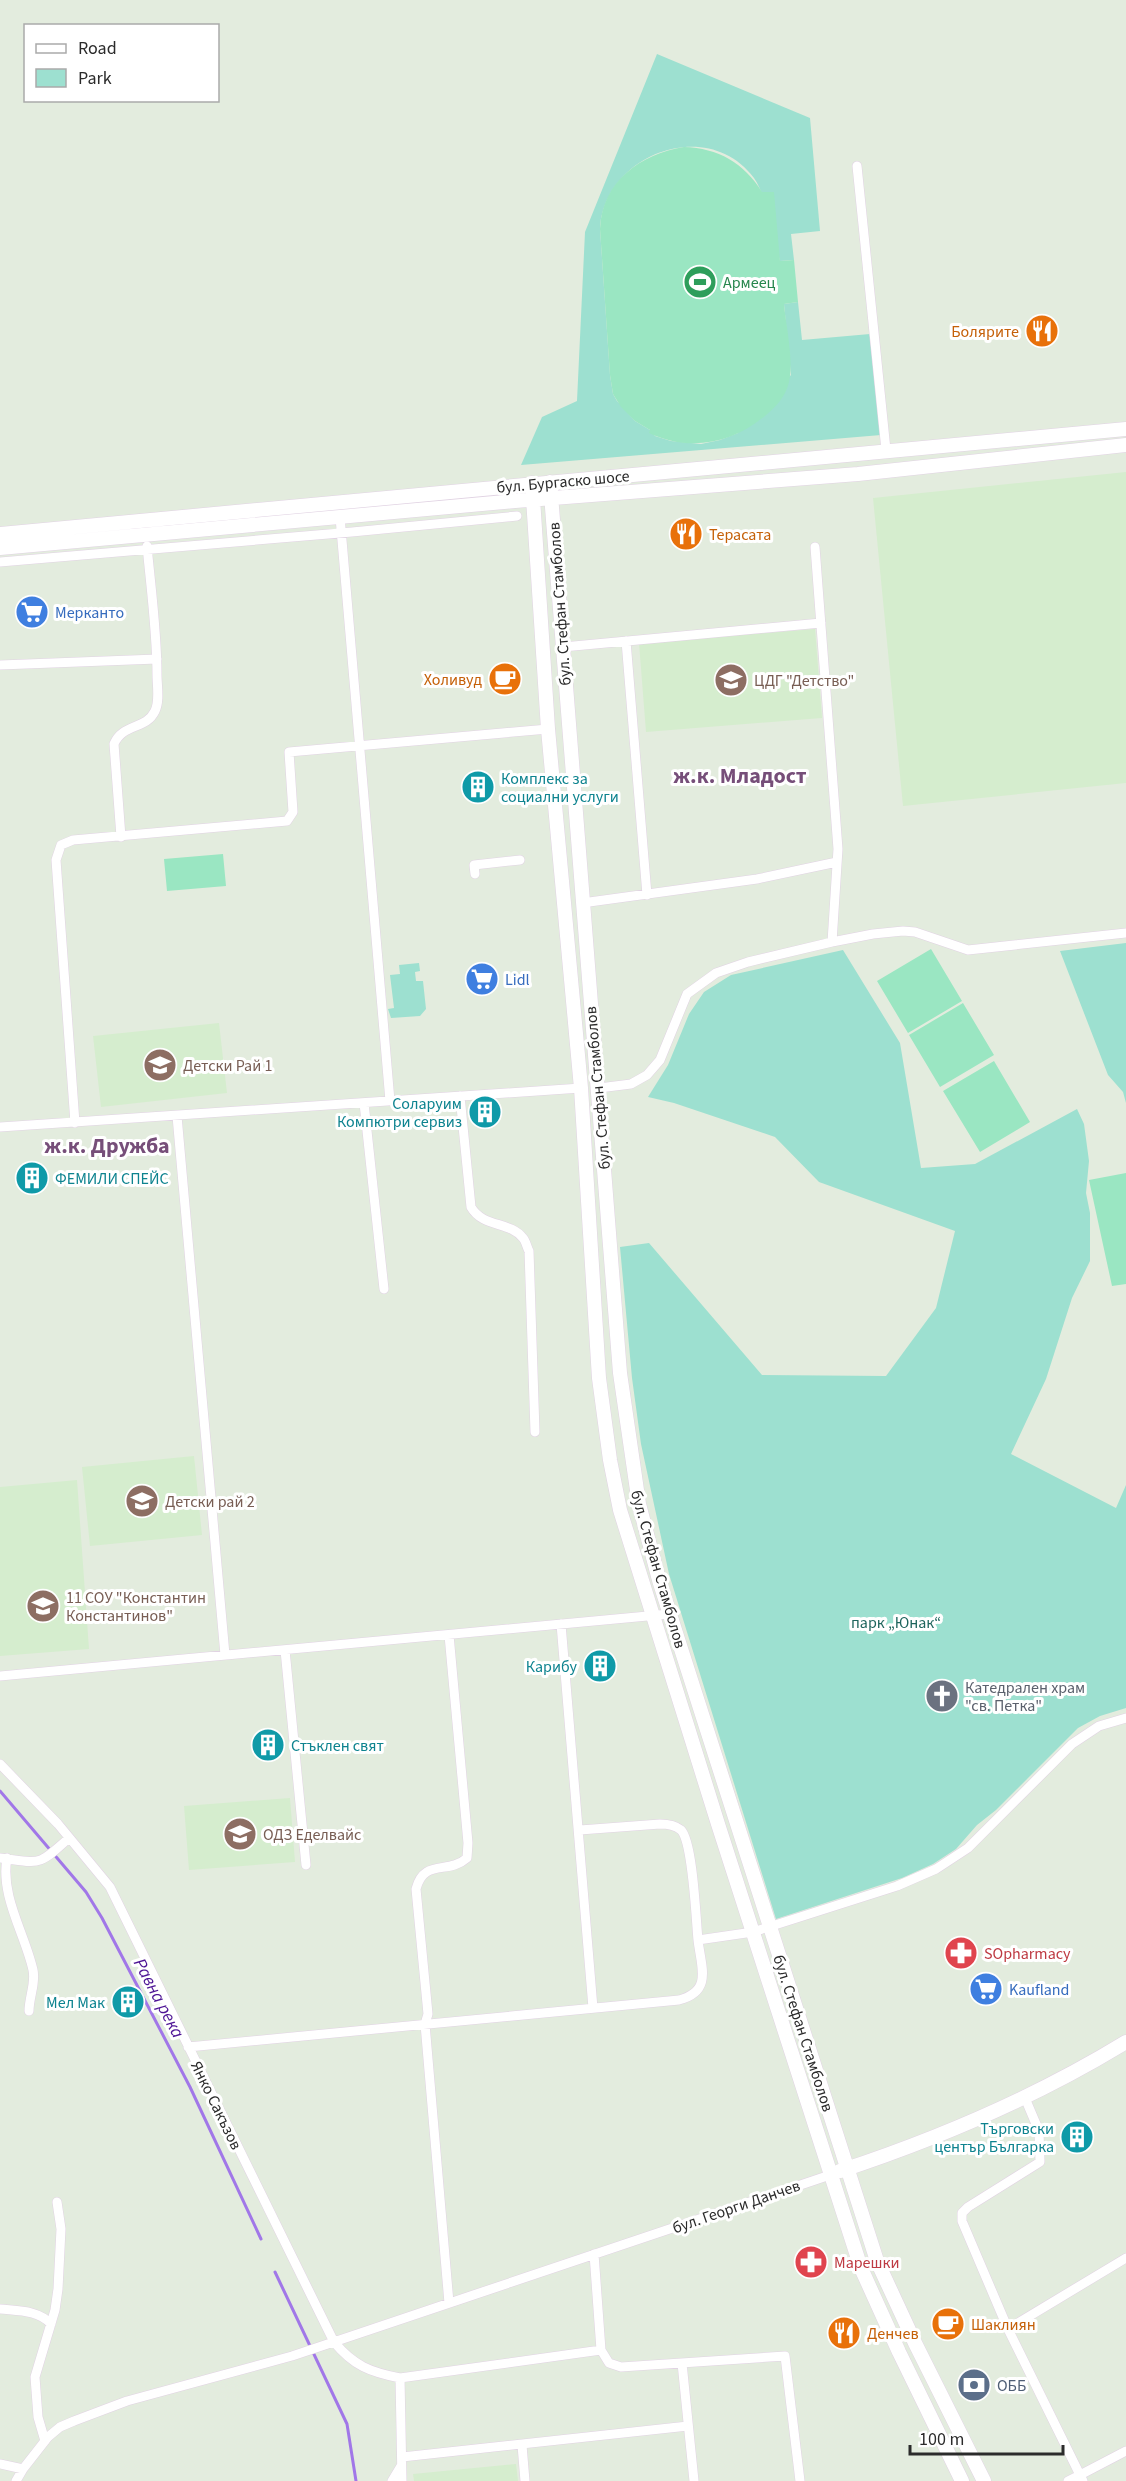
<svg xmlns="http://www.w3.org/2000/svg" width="1126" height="2481" font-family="'Source Sans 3',sans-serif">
  <rect width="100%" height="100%" fill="#e3ecde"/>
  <path fill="#d5edce" d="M1126,472V783L903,806L873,498Z
    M815,629L822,718L646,732L639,643Z
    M219,1023L227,1093L101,1107L93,1036Z
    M194,1456L202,1535L90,1546L82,1467Z
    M77,1480L89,1649L0,1656V1487Z
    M290,1798L295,1862L189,1870L184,1806Z
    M516,2464L518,2481H414L413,2474Z"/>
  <path fill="#9de0d0" d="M657,54L810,118L820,231L791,234L794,260L780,261C774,237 768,199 754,178C707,115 604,155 600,229L610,375L613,394L617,401L635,421L650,430L655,436L671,441L701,444L720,440L738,433L791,375L784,304L798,302L802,340L870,334L881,435L521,465L542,417L577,401L585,232Z
    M1126,943V1103L1123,1092L1108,1075L1060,951Z
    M843,950L900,1043L921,1168L975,1164L1077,1109L1084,1124L1089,1161L1086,1193L1090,1213V1261L1072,1298L1046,1379L1011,1454L1116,1508L1126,1485V1708L1100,1716L1078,1728L996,1810L977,1825L956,1849L933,1864L902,1878L776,1919L669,1574L641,1444L632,1378L620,1247L649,1243L762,1375L886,1376L936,1308L955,1231L819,1182L775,1137L674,1103L648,1097L668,1065L689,1014L704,992L731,975Z
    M419,963L420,971L415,972L416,981H423L426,1009L420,1016L391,1018L388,1009L394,1008L390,975L400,974L399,965Z"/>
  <path fill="#9ae6c2" d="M684,147C718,148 744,163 762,192H774L780,261L794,260L798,302L784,304C786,326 794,361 789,382C786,396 776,407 765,416C731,444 689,452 649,433L650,430L635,421L621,407L613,394L610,375L600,229C602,181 641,154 684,147Z
    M223,854L226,886L167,891L164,859Z
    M931,949L962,1001L908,1033L877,981Z
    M963,1003L994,1055L940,1087L909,1035Z
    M994,1061L1030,1122L980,1152L943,1091Z
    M1126,1173V1284L1112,1286L1089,1180Z"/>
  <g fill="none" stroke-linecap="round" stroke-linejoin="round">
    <path stroke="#a177e8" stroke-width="3" d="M0,1791L86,1892L102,1918L190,2087L261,2239
      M275,2272L347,2424L356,2481"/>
    <defs>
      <path id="street" d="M857,166L886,450
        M340,517L390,1101
        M815,547L838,849L832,942
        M0,562L352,532L517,516
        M626,641L647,895
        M563,647L821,623
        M0,665L157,659
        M121,837L114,744C123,723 146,730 155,711C160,701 157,686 157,675C157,632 151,589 147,546
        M475,874L474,865L520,860
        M582,903L757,879L837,862
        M599,1088L631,1084L647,1075L660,1060L687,994L716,973L748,962L832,942L873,934L903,931L915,932L968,950L1126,933
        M460,1096L471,1207C483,1228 510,1221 523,1238C526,1241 527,1248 529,1251L535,1432
        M364,1103L384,1289
        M177,1116L225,1655
        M75,1123L56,860L61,845L73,840L287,821L293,812L289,752L548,729
        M0,1127L581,1088
        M561,1624L593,2008
        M285,1650L306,1865
        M0,1676L669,1614
        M0,1764L58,1824L110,1887L334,2342C354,2366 370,2372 400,2378L601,2350
        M580,1830L660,1824C668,1824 675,1825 681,1830C693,1842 696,1920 698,1940
        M0,1858C41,1863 37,1867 69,1838
        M7,1858C0,1896 25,1934 33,1970C36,1983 29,1997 29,2011
        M188,2047L679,2000C713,1991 701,1967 698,1940L753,1932L897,1886L936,1869L968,1848L1072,1744L1099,1726L1126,1718
        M594,2254L601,2350L609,2363L621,2367L785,2356L800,2481
        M1126,2258L1008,2329L1080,2475L1126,2451
        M449,2303L425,2024L428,2014L416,1889C424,1858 448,1875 467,1858L468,1843L449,1635
        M0,2309C18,2311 38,2310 51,2324
        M1008,2329L962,2221V2213L968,2207L1040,2162L1039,2131L1025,2098
        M682,2363L694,2481
        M400,2378L402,2481
        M45,2441L38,2417L35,2377L55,2310L58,2289L61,2229L57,2202
        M522,2445L525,2481
        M402,2457L688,2426
        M0,2464L23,2469L48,2437L60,2427L74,2421L127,2401L292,2356L833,2174
        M16,2481L23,2469
        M392,2481L401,2466
        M1068,2481L1080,2475L1083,2481"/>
      <path id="secondary" d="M550,482L620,1373L639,1504L659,1580L877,2261L915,2343L984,2481
        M532,483L548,729L581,1088L599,1378L610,1460L620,1510L718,1824L861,2268L899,2352L962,2481
        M0,534L1126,429
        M0,548L515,501L858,474L1126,445
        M840,2171C940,2138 1036,2097 1126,2042"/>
    </defs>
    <use href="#street" stroke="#e1d3e3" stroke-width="10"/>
    <use href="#secondary" stroke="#e1d3e3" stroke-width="15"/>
    <use href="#street" stroke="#fff" stroke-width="9"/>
    <use href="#secondary" stroke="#fff" stroke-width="14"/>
  </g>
  <defs>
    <symbol id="stadium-disc" viewBox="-11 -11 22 22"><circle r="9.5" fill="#2e9e5b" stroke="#fff"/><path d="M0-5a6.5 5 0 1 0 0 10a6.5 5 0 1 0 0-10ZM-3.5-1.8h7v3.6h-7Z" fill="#fff"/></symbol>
    <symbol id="restaurant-disc" viewBox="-11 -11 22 22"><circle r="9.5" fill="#e8710a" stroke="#fff"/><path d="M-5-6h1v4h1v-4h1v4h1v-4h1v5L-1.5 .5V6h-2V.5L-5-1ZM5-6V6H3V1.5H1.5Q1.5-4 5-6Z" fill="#fff"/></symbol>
    <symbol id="supermarket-disc" viewBox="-11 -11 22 22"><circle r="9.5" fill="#3f7fe0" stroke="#fff"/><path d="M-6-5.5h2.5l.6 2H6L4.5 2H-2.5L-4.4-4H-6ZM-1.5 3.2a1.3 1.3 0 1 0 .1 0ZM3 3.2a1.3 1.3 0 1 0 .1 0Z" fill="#fff"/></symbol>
    <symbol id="cafe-disc" viewBox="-11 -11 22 22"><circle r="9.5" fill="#e8710a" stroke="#fff"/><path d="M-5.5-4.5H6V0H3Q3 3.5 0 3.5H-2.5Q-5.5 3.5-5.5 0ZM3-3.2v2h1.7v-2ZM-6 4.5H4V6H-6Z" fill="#fff"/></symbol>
    <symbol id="school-disc" viewBox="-11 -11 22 22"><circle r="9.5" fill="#8d6e63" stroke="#fff"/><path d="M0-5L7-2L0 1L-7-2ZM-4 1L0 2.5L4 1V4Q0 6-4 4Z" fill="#fff"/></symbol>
    <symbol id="building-disc" viewBox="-11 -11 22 22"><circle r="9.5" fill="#0f9aa8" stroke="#fff"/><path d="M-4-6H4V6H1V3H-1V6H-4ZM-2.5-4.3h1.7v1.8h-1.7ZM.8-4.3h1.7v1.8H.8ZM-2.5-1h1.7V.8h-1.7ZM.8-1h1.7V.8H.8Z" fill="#fff"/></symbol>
    <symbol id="church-disc" viewBox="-11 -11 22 22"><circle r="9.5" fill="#6b7280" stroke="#fff"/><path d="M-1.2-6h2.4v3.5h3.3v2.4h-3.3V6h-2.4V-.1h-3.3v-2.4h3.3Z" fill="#fff"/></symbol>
    <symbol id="pharmacy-disc" viewBox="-11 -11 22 22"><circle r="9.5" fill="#e0444e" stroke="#fff"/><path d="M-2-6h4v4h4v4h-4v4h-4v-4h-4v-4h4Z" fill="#fff"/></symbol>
    <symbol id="bank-disc" viewBox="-11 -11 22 22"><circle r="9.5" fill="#5c6f8a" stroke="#fff"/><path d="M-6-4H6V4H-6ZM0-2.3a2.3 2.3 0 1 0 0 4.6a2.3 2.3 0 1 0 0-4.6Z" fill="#fff"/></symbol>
  </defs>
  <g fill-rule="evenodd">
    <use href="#stadium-disc" x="681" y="263" width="38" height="38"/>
    <use href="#restaurant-disc" x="1023" y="312" width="38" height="38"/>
    <use href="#restaurant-disc" x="667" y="515" width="38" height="38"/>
    <use href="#supermarket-disc" x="13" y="593" width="38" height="38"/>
    <use href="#cafe-disc" x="486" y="660" width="38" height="38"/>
    <use href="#school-disc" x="712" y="661" width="38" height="38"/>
    <use href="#building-disc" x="459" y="768" width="38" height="38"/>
    <use href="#supermarket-disc" x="463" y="960" width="38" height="38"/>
    <use href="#school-disc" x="141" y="1046" width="38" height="38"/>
    <use href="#building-disc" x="466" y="1093" width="38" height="38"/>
    <use href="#building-disc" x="13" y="1159" width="38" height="38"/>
    <use href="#school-disc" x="123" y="1482" width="38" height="38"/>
    <use href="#school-disc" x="24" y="1587" width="38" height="38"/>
    <use href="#building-disc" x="581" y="1647" width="38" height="38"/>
    <use href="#church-disc" x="923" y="1677" width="38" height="38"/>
    <use href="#building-disc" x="249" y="1726" width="38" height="38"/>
    <use href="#school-disc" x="221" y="1815" width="38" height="38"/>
    <use href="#pharmacy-disc" x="942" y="1934" width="38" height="38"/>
    <use href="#supermarket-disc" x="967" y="1970" width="38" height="38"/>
    <use href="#building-disc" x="109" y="1983" width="38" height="38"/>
    <use href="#building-disc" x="1058" y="2118" width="38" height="38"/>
    <use href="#pharmacy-disc" x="792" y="2243" width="38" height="38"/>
    <use href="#cafe-disc" x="929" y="2305" width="38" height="38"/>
    <use href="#restaurant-disc" x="825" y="2314" width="38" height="38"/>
    <use href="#bank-disc" x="955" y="2366" width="38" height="38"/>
  </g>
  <g text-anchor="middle" stroke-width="6" stroke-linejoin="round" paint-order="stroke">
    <g font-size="16" fill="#27864d" stroke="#fff" text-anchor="start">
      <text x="723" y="288">Армеец</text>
    </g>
    <g font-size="16" fill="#c56008" stroke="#fff" text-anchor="start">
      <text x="1019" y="337" text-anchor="end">Болярите</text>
      <text x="709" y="540">Терасата</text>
      <text x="482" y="685" text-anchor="end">Холивуд</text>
      <text x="971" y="2330">Шаклиян</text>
      <text x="867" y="2339">Денчев</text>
    </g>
    <g font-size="16" fill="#2b2b2b" stroke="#fff">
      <text transform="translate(563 481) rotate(-5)" y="6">бул. Бургаско шосе</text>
      <text transform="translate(559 604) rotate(-94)" y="6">бул. Стефан Стамболов</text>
      <text transform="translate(597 1088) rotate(-95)" y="6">бул. Стефан Стамболов</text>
      <text transform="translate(659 1569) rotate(74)" y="6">бул. Стефан Стамболов</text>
      <text transform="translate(804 2033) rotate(72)" y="6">бул. Стефан Стамболов</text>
      <text transform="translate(217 2105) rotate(64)" y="6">Янко Сакъзов</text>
      <text transform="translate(736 2206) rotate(-19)" y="6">бул. Георги Данчев</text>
    </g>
    <g font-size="16" fill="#366cbe" stroke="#fff" text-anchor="start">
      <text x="55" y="618">Мерканто</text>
      <text x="505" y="985">Lidl</text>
      <text x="1009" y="1995">Kaufland</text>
    </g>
    <g font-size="16" fill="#785e54" stroke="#fff" text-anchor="start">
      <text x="754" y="686">ЦДГ "Детство"</text>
      <text x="183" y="1071">Детски Рай 1</text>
      <text x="165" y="1507">Детски рай 2</text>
      <text x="66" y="1603">11 СОУ "Константин<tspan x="66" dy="18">Константинов"</tspan></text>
      <text x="263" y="1840">ОДЗ Еделвайс</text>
    </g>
    <g font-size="16" fill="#0d838f" stroke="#fff" text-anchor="end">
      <text x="501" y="784" text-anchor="start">Комплекс за<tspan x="501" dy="18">социални услуги</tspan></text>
      <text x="462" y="1109">Соларуим<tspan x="462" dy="18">Компютри сервиз</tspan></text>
      <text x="55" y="1184" text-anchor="start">ФЕМИЛИ СПЕЙС</text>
      <text x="577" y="1672">Карибу</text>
      <text x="291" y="1751" text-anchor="start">Стъклен свят</text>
      <text x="105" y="2008">Мел Мак</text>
      <text x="1054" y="2134">Търговски<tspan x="1054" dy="18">център Българка</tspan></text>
    </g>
    <g font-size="16" fill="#1e655d" stroke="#fff">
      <text x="896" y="1628">парк „Юнак“</text>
    </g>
    <g font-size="16" fill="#5b616d" stroke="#fff" text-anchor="start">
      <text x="965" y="1693">Катедрален храм<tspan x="965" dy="18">"св. Петка"</tspan></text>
    </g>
    <g font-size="16" fill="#be3a42" stroke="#fff" text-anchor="start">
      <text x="984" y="1959">SOpharmacy</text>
      <text x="834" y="2268">Марешки</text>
    </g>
    <g font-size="16" fill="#4e5e75" stroke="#fff" text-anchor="start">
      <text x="997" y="2391">ОББ</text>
    </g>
    <g font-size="18" font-style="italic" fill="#4e1595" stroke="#fff">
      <text transform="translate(159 1998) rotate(62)" y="6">Равна река</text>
    </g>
    <g font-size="22" font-weight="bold" fill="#764e79" stroke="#fff">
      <text x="740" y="783">ж.к. Младост</text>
      <text x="107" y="1153">ж.к. Дружба</text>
    </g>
  </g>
  <rect x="24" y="24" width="195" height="78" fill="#ffffff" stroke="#aaaaaa" stroke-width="1.5"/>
  <rect x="36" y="44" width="30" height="9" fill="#ffffff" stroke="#aaaaaa" stroke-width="1.5"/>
  <text x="78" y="54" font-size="18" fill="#2b2b2b">Road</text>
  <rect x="36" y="69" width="30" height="18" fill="#9de0d0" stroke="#aaaaaa" stroke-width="1.5"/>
  <text x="78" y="84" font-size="18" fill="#2b2b2b">Park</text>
  <path d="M910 2445v9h153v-9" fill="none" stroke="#2b2b2b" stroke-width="3"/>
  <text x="919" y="2445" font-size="18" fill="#2b2b2b" stroke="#ffffff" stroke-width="4.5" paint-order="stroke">100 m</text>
</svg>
